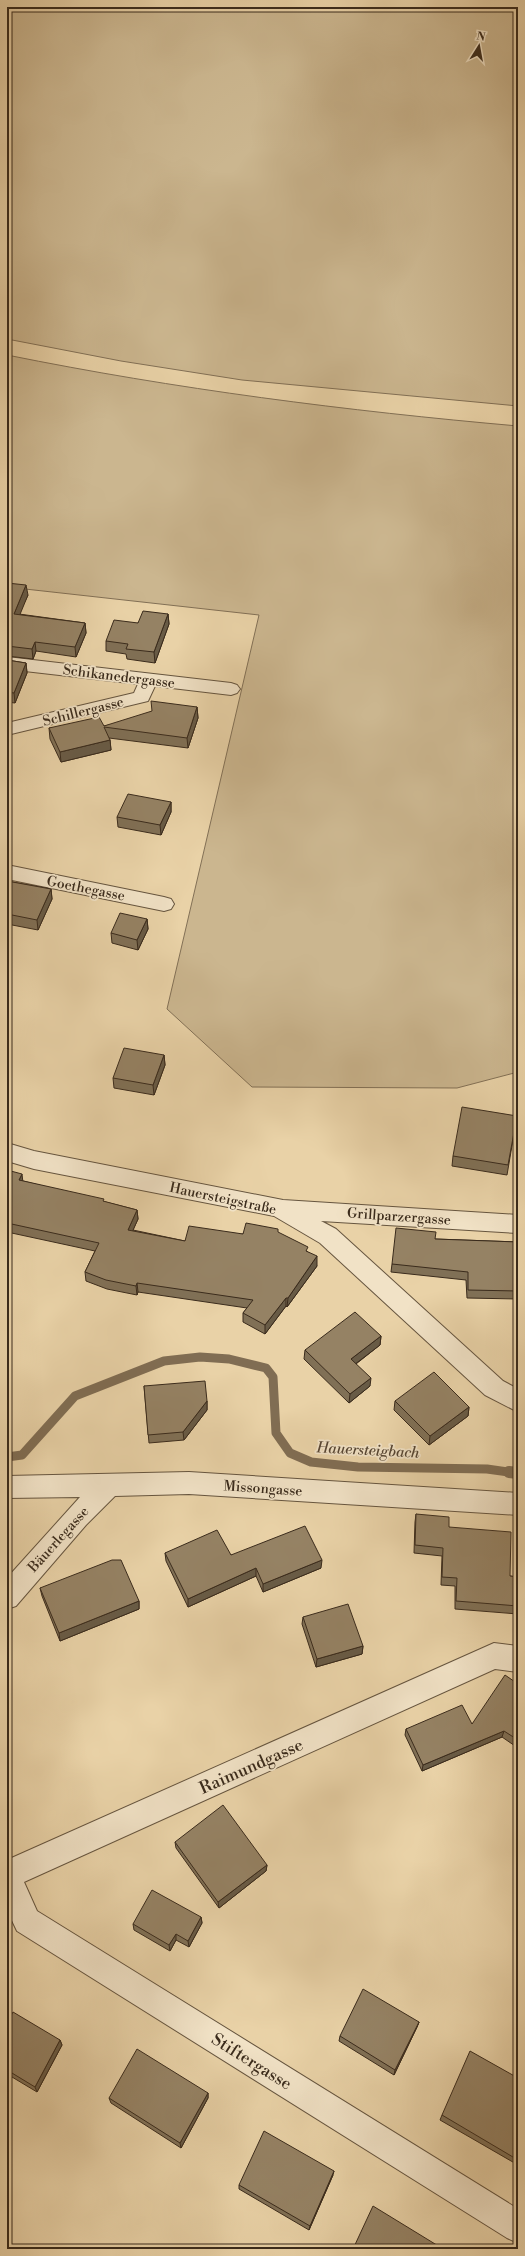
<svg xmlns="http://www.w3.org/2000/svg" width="525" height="2256" font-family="'Libre Bodoni',serif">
  <rect width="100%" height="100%" fill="#e9d2a7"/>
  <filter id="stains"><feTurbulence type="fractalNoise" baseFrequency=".005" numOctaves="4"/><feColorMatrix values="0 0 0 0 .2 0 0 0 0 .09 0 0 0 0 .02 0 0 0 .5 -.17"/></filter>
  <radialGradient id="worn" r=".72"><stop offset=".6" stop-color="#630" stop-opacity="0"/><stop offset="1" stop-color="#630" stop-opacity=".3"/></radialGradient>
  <path fill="#cbb68f" stroke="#827056" d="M7,7H518V406L242,380L121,361L7,339Z
    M7,355C175,389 347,411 518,426V1072L457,1088L252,1087L167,1009L259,615L7,587Z"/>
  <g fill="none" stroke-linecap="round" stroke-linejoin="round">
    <path stroke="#806d53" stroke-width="9" d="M7,1457L22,1455L75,1396L164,1361L200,1357L229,1359L266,1368L273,1377L276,1433L290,1453L311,1462L358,1467L487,1469L516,1473"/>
    <path stroke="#806d53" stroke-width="12" d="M509,1472L518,1473"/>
    <defs>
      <path id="minor" d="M7,657L231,683L237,685L240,689L237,693L231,695L155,686L148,701L7,735V723L134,693L138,684L7,669Z
        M7,865L164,897L171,899L174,904L171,909L164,911L7,879Z
        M7,1143L34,1151L283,1200L518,1215V1233L321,1221L336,1229L503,1381L518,1389V1412L485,1395L320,1243L274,1216L34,1169L7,1161Z
        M189,1472L518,1493V1515L189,1494L115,1496L86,1525L16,1606L7,1609V1578L80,1497L7,1498V1476Z
        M494,1643L518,1646V1672L495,1669L24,1882L37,1911L518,2209V2243L507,2238L17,1931L7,1910V1860Z"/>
    </defs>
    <use href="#minor" stroke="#66553f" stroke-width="2"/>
    <use href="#minor" fill="#f1e2c6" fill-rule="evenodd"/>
  </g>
  <path fill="#807056" stroke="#3a2b1c" d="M7,583L28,595L19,614L85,623L86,633L76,657L36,651L33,659L7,656Z
    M168,614L169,624L155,663L127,659L126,654L106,651V641L138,623Z
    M7,660L26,663L27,673L15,703L7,702Z
    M197,707L198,718L188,748L109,738L110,740L111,750L61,762L50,739L49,728L104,726Z
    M171,802V812L161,835L118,827L117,817Z
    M7,881L51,889L52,899L38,930L7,924Z
    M147,919L148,929L138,950L112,943L111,933Z
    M164,1055L165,1065L154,1095L114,1088L113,1078Z
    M517,1116L507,1175L452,1166L453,1156Z
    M7,1170L23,1181L137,1210L138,1219L133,1230L185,1241L243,1234L278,1233L308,1252L317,1266L287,1307L286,1306L265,1334L243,1322V1313L247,1308L138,1292L137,1295L107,1289L86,1281L85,1272L95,1251L7,1232Z
    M435,1239L518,1242V1299L467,1298L466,1280L391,1272L392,1264Z
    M381,1336L380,1345L356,1364L370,1386L349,1403L304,1359L305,1350Z
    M144,1386L207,1401V1410L184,1440L149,1443Z
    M395,1401L469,1407L468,1416L429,1445L394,1410Z
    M416,1514L449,1527L510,1576L518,1577V1614L455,1609V1586L441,1585L442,1556L414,1553L415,1522Z
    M165,1553L231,1555L321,1568L263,1592L256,1576L188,1607L166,1561Z
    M40,1588L139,1601V1609L60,1641L42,1596Z
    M303,1617L363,1646L362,1654L316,1667L302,1624Z
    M518,1684V1748L502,1737L422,1771L405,1735L406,1729L472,1724Z
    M175,1842L267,1865L266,1871L219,1908L176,1848Z
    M201,1917L202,1923L189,1947L176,1940L170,1951L134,1930L133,1924Z
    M419,2022L417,2027L394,2075L339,2041L340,2036Z
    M7,2023L60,2040L62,2045L37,2092L7,2074Z
    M516,2087L518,2088V2165L440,2120L442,2115Z
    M208,2093V2098L181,2148L111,2103L109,2098Z
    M333,2175L309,2230L239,2189V2185Z"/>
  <path fill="#685b46" stroke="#3a2b1c" d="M26,585L28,595L16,624L14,614Z
    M168,614L169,624L155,663L154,652Z
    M85,623L86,633L76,657L75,647Z
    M35,642L36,651L33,659L32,649Z
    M26,663L27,673L15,703L14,693Z
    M197,707L198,718L188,748L187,738Z
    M110,740L111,750L61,762L60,752Z
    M171,802V812L161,835L160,825Z
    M51,889L52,899L38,930L37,920Z
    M147,919L148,929L138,950L137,940Z
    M164,1055L165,1065L154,1095L153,1085Z
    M22,1174L23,1183L19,1180Z
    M137,1210L138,1219L129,1239L128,1230Z
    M317,1256V1266L287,1307L288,1298Z
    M137,1283L138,1292L137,1295L136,1286Z
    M286,1298V1306L265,1334V1325Z
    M381,1336L380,1345L350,1368L351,1359Z
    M371,1378L370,1386L349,1403L350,1394Z
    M207,1401V1410L184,1440L183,1432Z
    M469,1407L468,1416L429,1445L430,1436Z
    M322,1560L321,1568L263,1592V1584Z
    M256,1568V1576L188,1607V1599Z
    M139,1601V1609L60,1641L59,1633Z
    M363,1646L362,1654L316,1667L317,1659Z
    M504,1731L502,1737L422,1771L423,1765Z
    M267,1865L266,1871L219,1908L218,1902Z
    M201,1917L202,1923L189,1947L188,1941Z
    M176,1934V1940L170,1951L169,1945Z
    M419,2022L417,2027L394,2075L395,2070Z
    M60,2040L62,2045L37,2092L35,2087Z
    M208,2093V2098L181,2148L180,2143Z
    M334,2171L333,2175L309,2230L310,2226Z"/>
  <path fill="#958264" stroke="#3a2b1c" d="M7,583L26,585L14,614L85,623L75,647L35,642L32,649L7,646Z
    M143,611L168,614L154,652L126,649L128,644L106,641L114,620L138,623Z
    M7,660L26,663L14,693L7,692Z
    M151,701L197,707L187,738L104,727L110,740L60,752L49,728L99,717L104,726L152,711Z
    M128,794L171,802L160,825L117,817Z
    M7,881L51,889L37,920L7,914Z
    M120,913L147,919L137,940L111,933Z
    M124,1048L164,1055L153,1085L113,1078Z
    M462,1107L517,1116L508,1165L453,1156Z
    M7,1170L22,1174L19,1180L104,1199L103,1201L137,1210L128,1230L185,1241L189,1226L243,1234L246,1223L278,1229V1232L308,1247L306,1251L317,1256L288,1298H286L265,1325L243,1313L253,1300L137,1283L136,1286L106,1280L85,1272L99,1243L7,1223Z
    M396,1228L436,1232L435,1239L518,1242V1291L468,1290V1272L392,1264Z
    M355,1312L381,1336L351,1359L371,1378L350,1394L305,1350Z
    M434,1372L469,1407L430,1436L395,1401Z
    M205,1381L207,1401L183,1432L148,1435L144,1386Z
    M416,1514L449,1517V1527L511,1532L510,1576L518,1577V1606L456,1601L457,1578L442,1577L443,1548L415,1545Z
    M305,1526L322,1560L263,1584L256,1568L188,1599L165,1553L217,1530L231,1555Z
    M112,1560H121L139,1601L59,1633L40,1588Z
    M348,1604L363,1646L317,1659L303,1617Z
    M505,1675L518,1684V1740L504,1731L423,1765L406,1729L462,1705L472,1724Z
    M223,1805L267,1865L218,1902L175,1842Z
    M152,1890L201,1917L188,1941L176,1934L169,1945L133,1924Z
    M363,1989L419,2022L395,2070L340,2036Z
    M13,2012L60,2040L35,2087L7,2070V2023Z
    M137,2049L208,2093L180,2143L109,2098Z
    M470,2051L518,2078V2081L516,2087L518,2088V2160L442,2115Z
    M264,2131L334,2171L310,2226L239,2185Z
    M373,2206L440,2247V2249H353Z"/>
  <g text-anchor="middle" stroke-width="3.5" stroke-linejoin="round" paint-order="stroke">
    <g font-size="14" fill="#3a2b1c" stroke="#f1e2c6">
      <text transform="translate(119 676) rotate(7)" y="5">Schikanedergasse</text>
      <text transform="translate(83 711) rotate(-14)" y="5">Schillergasse</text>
      <text transform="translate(86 888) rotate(11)" y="5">Goethegasse</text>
      <text transform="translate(223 1198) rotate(12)" y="5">Hauersteigstraße</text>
      <text transform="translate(399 1216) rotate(4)" y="5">Grillparzergasse</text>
      <text transform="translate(263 1488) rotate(4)" y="5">Missongasse</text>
      <text transform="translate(58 1539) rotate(-48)" y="5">Bäuerlegasse</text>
    </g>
    <g font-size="15" font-style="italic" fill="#574633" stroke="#f1e2c6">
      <text transform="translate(368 1450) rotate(3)" y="5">Hauersteigbach</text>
    </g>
    <g font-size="17" fill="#3a2b1c" stroke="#f1e2c6">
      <text transform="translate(251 1766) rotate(-24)" y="6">Raimundgasse</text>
      <text transform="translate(252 2061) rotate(32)" y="6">Stiftergasse</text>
    </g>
  </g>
  <rect width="525" height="2256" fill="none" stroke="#e9d2a7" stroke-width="24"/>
  <rect x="8" y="8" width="509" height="2240" fill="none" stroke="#3a2b1c" stroke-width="2"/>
  <rect x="12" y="12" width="501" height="2232" fill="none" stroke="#3a2b1c"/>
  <g transform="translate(479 46) rotate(11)" stroke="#f1e2c6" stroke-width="3" paint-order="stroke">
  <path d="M0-3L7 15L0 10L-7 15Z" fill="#3a2b1c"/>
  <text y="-6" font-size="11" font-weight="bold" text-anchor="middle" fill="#3a2b1c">N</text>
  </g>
  <rect width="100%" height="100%" filter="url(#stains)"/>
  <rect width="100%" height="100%" fill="url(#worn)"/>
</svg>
